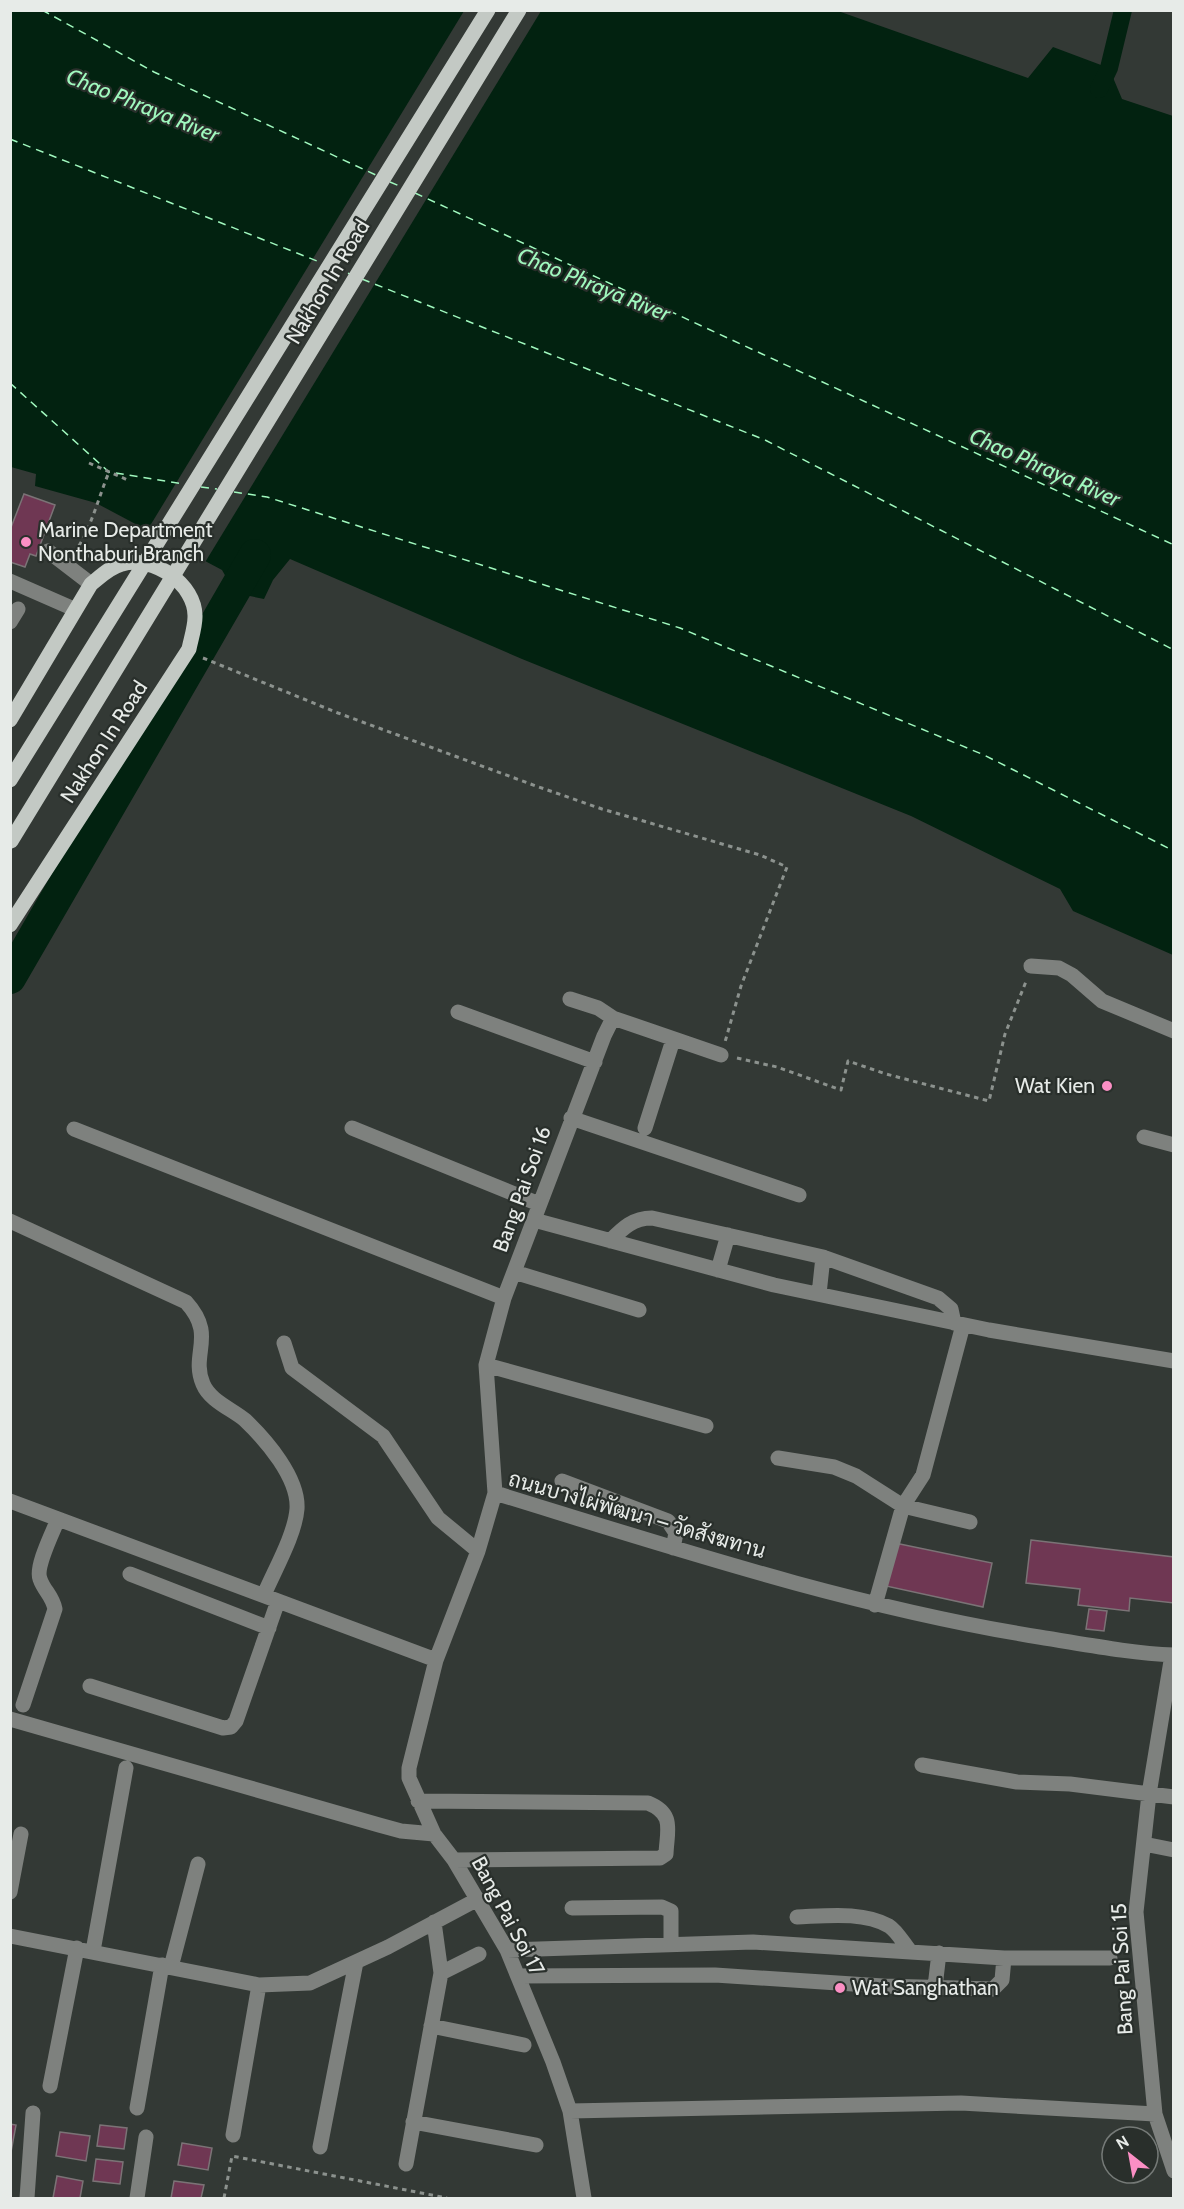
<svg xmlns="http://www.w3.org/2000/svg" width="1184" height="2209" font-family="Cabin,Sarabun,sans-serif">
  <rect width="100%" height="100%" fill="#333935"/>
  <path fill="#022210" d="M10,11H838L1028,78L1053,47L1109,68L1122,99L1173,116V955L1073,911L1060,889L911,816L522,659L290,559L273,580L264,599L235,593L222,570L96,503L35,486L36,474L11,467Z"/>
  <path fill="#333935" d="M464,11H541L204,564L145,534Z"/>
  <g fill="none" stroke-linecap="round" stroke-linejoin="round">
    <path stroke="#022210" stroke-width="18" d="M1099,89L1109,68L1123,10"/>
    <path stroke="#022210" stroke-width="32" d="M10,978L255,555"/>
    <path stroke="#a0f8be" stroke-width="1.5" stroke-dasharray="8 6" stroke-linecap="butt" d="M42,10L154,72L378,176
      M10,139L322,263
      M390,182L402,187
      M415,193L1174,545
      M335,268L350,274
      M362,279L765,440L1174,650
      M10,383L109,472L184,484
      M201,487L217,489
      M234,492L267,497L680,628L984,755L1174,851"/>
  </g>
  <path fill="#6f3753" stroke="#7b7376" stroke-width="1.5" d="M24,494L55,505L36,556L30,554L25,567L10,562V530Z
    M1031,1540L1174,1557V1603L1130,1598L1129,1611L1078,1605L1080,1589L1026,1583Z
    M895,1543L992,1563L983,1607L886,1586Z
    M1089,1609L1107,1611L1104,1631L1086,1629Z
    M10,2124L16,2125L11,2152L10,2151Z
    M100,2125L127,2128L124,2149L97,2146Z
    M60,2132L90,2136L86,2161L56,2156Z
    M182,2143L212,2148L208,2170L178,2165Z
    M96,2159L123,2162L120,2184L93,2181Z
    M57,2176L83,2181L80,2198H53Z
    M174,2181L204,2185L201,2198H171Z"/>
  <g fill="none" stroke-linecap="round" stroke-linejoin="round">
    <path stroke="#8c928e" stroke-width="3" stroke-dasharray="4.5 4.5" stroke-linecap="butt" d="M89,463L130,481
      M97,561L77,549C92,525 98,499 109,472
      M203,658L338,713L536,786L602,809L760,855L787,867L741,986L725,1042
      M737,1058L777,1067L841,1090L848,1061L886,1074L989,1101L1005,1034L1027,979
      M224,2198L232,2156L447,2198"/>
    <path stroke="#7e817e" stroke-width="15" d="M48,551L91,584
      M10,581L74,609
      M10,622L18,609
      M1031,966L1059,968L1072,975L1102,1001L1174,1031
      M570,999L598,1008L613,1018
      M458,1012L595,1062
      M571,1118L799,1195
      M352,1128L539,1204
      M645,1128L673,1040
      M74,1129L504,1298
      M1144,1137L1174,1145
      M534,1220L774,1285L989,1330L1174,1361
      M10,1221L186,1302C217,1336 190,1353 203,1384C210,1401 232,1409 245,1420C266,1440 299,1478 297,1509C295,1535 274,1571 264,1595
      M610,1241C623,1228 633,1218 652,1218L823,1257L938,1298L951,1309L954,1323
      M718,1270L728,1235
      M514,1272L639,1310
      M819,1294L823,1257
      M963,1325L923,1475L903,1506L970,1522
      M284,1343L292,1368L383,1436L438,1518L478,1551
      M486,1365L706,1426
      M778,1458L834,1467L856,1476L903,1506L875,1605
      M562,1481L668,1521L676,1533L673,1548
      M495,1493C674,1548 853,1607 1039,1637C1084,1644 1128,1653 1174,1655
      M10,1501L436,1660
      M130,1574L269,1628
      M1172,1655L1149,1794L1136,1912L1155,2114L1174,2171
      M90,1686L223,1728L231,1727L236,1721L278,1601
      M23,1705L55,1609C52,1595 44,1591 40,1579C35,1567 53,1532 58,1519
      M10,1719L379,1825L401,1831L434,1834
      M922,1765L1017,1782L1070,1784L1174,1797
      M418,1801L648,1803C675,1814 667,1830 666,1854L660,1858L454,1860
      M1144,1844L1174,1850
      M10,1892L21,1834
      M572,1908L662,1907L671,1911V1944
      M797,1917C825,1916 863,1911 889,1926C897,1931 904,1944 910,1951
      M10,1936L259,1985L310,1983L388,1947L478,1899
      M507,1950L753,1942L1004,1958H1110
      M93,1951L126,1768
      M171,1967L198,1864
      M441,1973L479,1954
      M518,1976L715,1975L883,1986L993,1989L1002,1980L1004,1958
      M935,1987L939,1953
      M431,2026L524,2045
      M50,2086L77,1948
      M137,2108L162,1965
      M570,2111L961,2103L1155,2114
      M413,2122L536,2145
      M233,2135L259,1985
      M320,2147L356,1962
      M406,2164L441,1973L434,1922
      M27,2198L33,2113
      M137,2198L146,2137
      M584,2198L570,2111L553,2062L507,1950L454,1860L434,1834L409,1778V1768L436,1660L478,1551L495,1493L486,1365L504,1298L604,1036L613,1018L721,1055"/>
    <path stroke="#c3c9c4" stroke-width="15" d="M10,720L91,584C101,576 110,567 122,564C153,555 196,584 195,617C195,627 191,639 189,649L10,925"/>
    <path stroke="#c3c9c4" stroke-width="15" d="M10,780L488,10
      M11,841L519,10"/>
  </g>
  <g fill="#fb8fc4" stroke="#292f2b" stroke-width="2">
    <circle cx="26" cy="542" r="6"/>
    <circle cx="1107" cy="1086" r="6"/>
    <circle cx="840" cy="1988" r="6"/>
  </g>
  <g text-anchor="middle" stroke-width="4.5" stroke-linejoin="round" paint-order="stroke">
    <g font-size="21" fill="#e7ebe8" stroke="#292f2b">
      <text transform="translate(328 282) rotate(-59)" y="7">Nakhon In Road</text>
      <text transform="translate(104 742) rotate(-57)" y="7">Nakhon In Road</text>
      <text transform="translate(522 1189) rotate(-70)" y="7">Bang Pai Soi 16</text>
      <text transform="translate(637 1515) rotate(16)" y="7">ถนนบางไผ่พัฒนา – วัดสังฆทาน</text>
      <text transform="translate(508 1916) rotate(62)" y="7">Bang Pai Soi 17</text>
      <text transform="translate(1122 1969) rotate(-93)" y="7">Bang Pai Soi 15</text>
    </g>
    <g font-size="21" fill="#e7ebe8" stroke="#292f2b" text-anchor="start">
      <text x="38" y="537">Marine Department<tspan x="38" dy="24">Nonthaburi Branch</tspan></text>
      <text x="1095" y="1093" text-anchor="end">Wat Kien</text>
      <text x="852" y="1995">Wat Sanghathan</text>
    </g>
    <g font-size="22" font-style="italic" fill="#a0f8be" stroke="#292f2b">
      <text transform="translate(143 105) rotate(22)" y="8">Chao Phraya River</text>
      <text transform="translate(594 284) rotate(22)" y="8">Chao Phraya River</text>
      <text transform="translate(1045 467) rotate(24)" y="8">Chao Phraya River</text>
    </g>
  </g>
  <rect width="1184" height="2209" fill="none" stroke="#e7ebe8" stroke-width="24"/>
  <g transform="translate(1130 2155) rotate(329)"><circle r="28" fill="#292f2b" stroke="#757a77" stroke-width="1.5"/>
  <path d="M0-4.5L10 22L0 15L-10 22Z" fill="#fb8fc4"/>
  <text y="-9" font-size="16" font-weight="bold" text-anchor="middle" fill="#e7ebe8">N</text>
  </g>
</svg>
